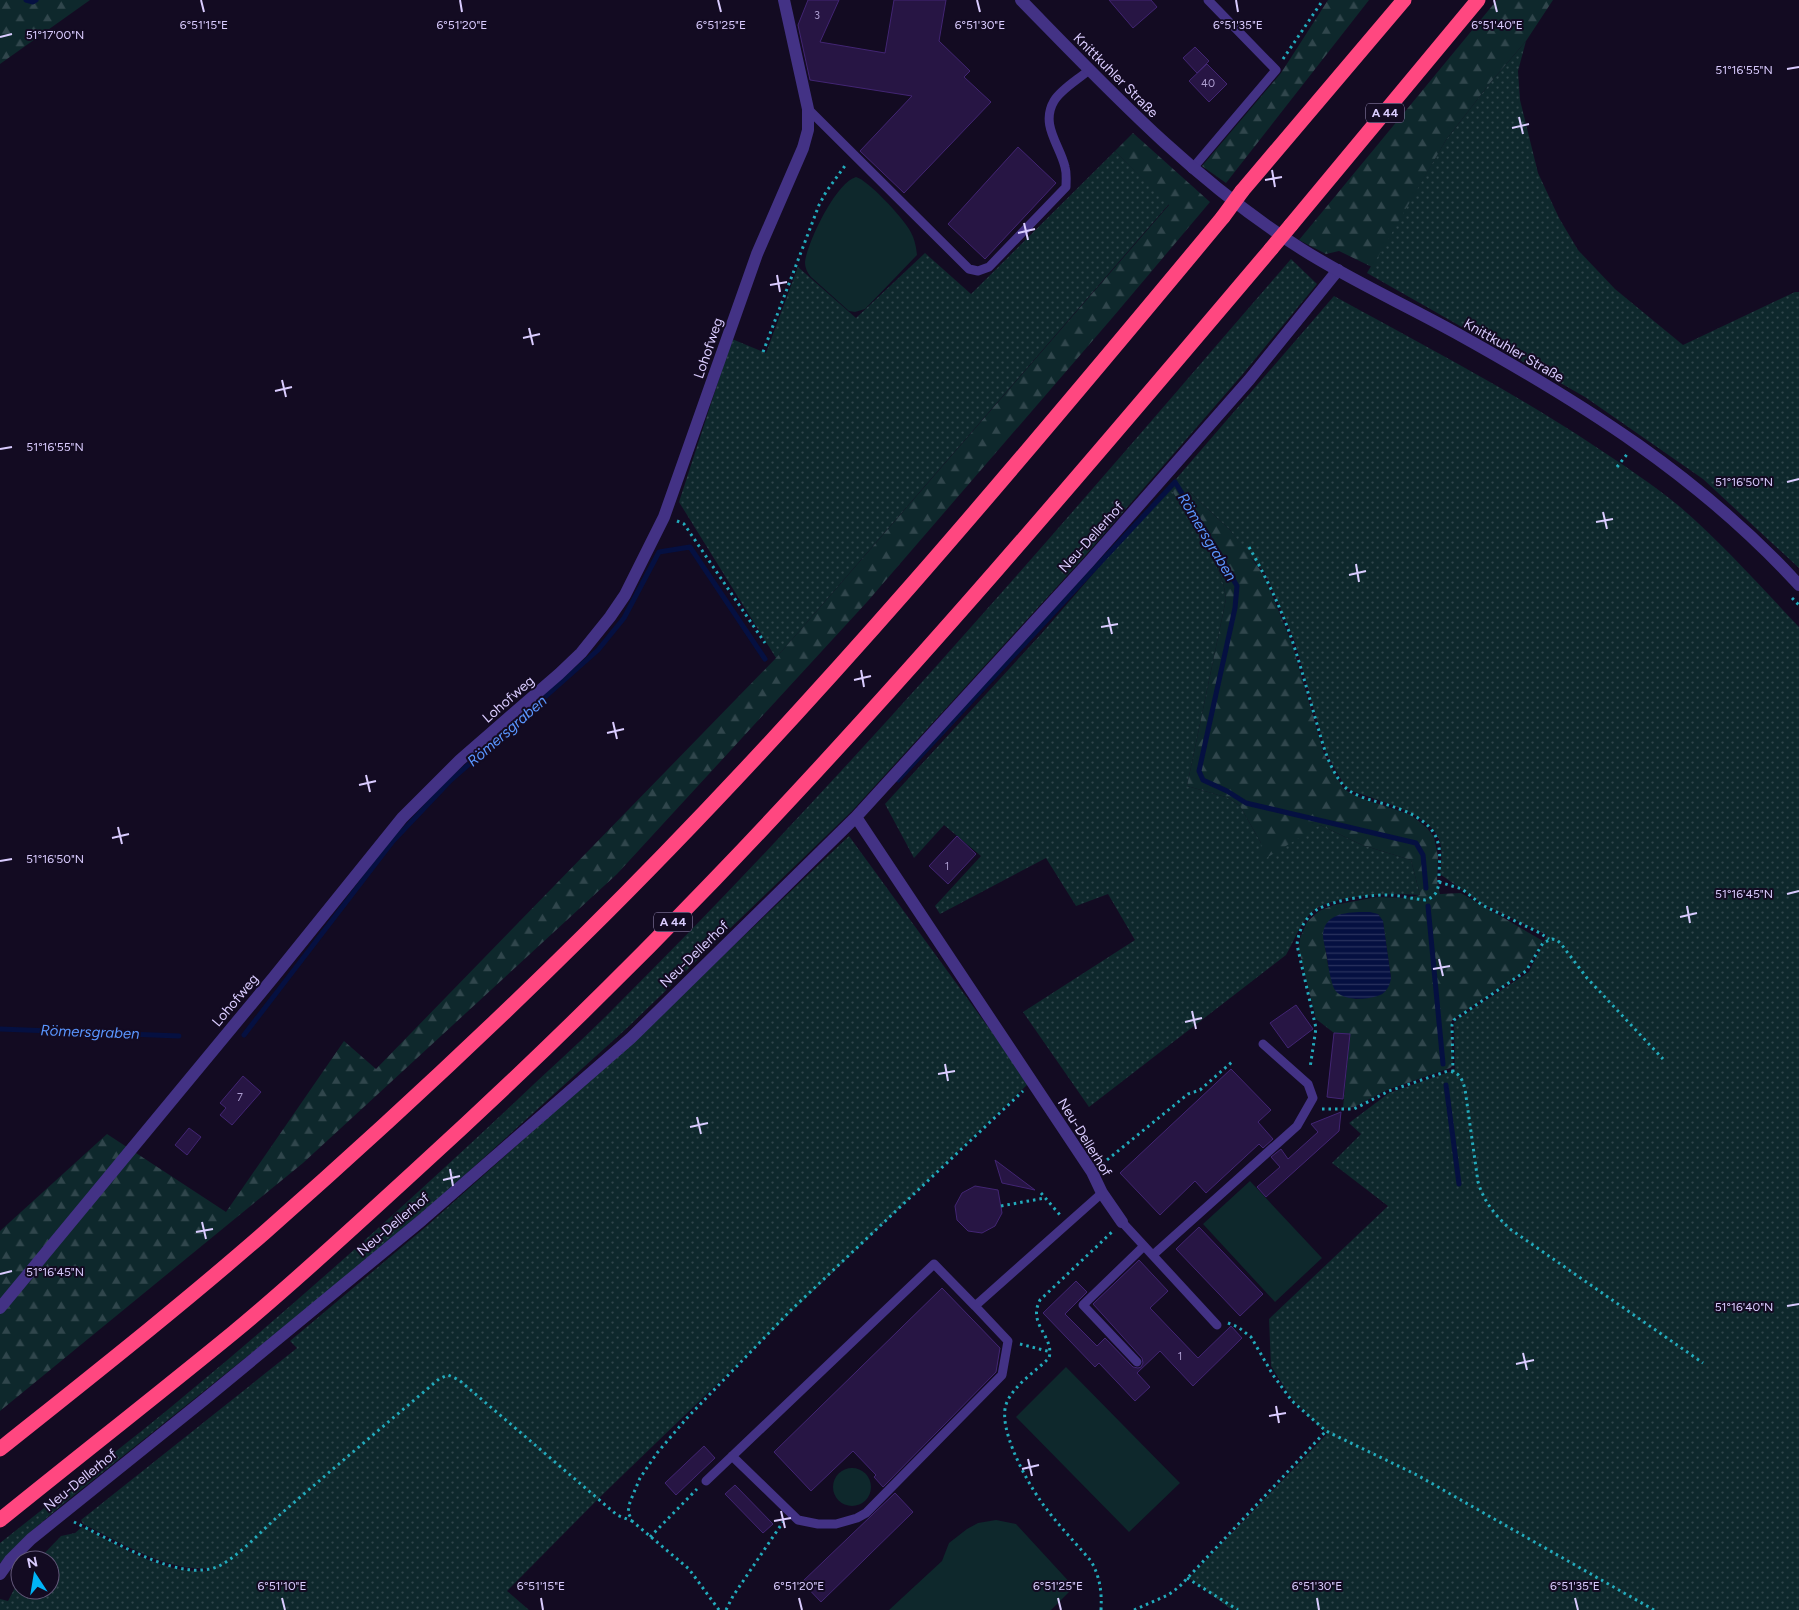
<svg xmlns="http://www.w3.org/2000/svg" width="1799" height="1610" font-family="Figtree,sans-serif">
  <defs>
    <pattern id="grass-dots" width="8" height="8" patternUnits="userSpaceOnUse" patternTransform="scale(1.25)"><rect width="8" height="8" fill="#0e282c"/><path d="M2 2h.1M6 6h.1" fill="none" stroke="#30464c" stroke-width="1.8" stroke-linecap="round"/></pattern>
    <pattern id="forest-firs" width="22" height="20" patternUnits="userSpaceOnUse" patternTransform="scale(1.25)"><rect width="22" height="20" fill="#0e282c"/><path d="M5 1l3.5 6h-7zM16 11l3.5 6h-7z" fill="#30464c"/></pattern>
    <pattern id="water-rules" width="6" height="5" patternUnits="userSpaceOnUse" patternTransform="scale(1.25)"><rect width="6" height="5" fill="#051041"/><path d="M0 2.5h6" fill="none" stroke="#29325e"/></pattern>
  </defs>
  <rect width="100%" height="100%" fill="#130b22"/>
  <path fill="url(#grass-dots)" d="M1526,41L1518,71L1520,100L1538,173L1559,218L1578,250L1615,289L1683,345L1795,292H1799V568L1703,479L1585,397L1367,273L1446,140L1490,83Z
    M1115,151L1169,204L776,658L679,502L732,339L766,353L798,267L856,318L925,253L971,294Z
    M1291,259L1317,284L1242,375L1084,557L852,811L627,1028L436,1201L316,1301L62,1505L28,1534L0,1563V1543C48,1505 96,1467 144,1429C272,1325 395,1215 515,1102C548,1070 583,1040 615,1007C853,770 1071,514 1291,259Z
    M1334,296C1421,344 1510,390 1593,445C1622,464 1652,484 1679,506C1722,543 1760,586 1799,627V1610H1232L1189,1578L1327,1434L1292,1399L1271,1366L1269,1319L1388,1206L1332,1163L1361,1134L1349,1123L1389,1093L1455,1070L1454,1023L1459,1018L1529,972L1547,935L1482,904L1440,874C1441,864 1443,849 1439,839C1429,813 1377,800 1352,791L1345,786L1326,753L1295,642L1265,573L1245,551L1230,530L1176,479Z
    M1169,486C1187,516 1224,565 1226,599L1187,786L1229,798L1240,806L1261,843L1320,825L1362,845L1411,860L1420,895C1394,893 1331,894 1312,912C1300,923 1294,941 1286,955L1089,1107L1023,1012L1135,940L1108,894L1076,906L1046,858L940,914L935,906L981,856L944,825L914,858L885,804L1042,633Z
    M849,836L1029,1083L600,1497L507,1591L529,1610H0V1599L8,1601L20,1578V1590H50V1560H38L61,1536L75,1533L82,1527C121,1546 167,1577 212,1570L209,1568C167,1572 120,1542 83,1524L81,1520L297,1348L290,1341L428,1225L631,1043Z"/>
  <path fill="url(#forest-firs)" fill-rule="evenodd" d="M0,0H90L0,64Z
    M1328,0H1369L1226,183L1202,166L1281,73Z
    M1497,0H1553L1526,41L1490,83L1446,140L1372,267L1339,251L1326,254L1299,240Z
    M1133,133L1210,202L1113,317L867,602L617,874L303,1163L0,1411V1231L107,1134L226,1212L344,1041L376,1069L776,658L1169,205L1115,151Z
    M1176,479L1230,530L1264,575L1292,644L1324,754L1343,788L1350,793L1364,799L1411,815L1427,828L1434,837L1438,856L1437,882L1440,894L1461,893L1543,941L1525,971L1452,1020L1451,1024L1453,1065L1450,1068L1387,1090L1354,1107L1343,1108L1350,1035L1334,1033L1316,1019L1299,950L1300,938L1307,922L1319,911L1334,905L1377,897L1405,898L1420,895L1411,860L1362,845L1320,825L1260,862L1261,843L1240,806L1229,798L1187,786L1226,599C1224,565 1187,516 1169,486ZM1378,914L1383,922L1391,978L1382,994L1356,999L1335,990L1328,965L1323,934Z"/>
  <path fill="#0e282c" d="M856,177C868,180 902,217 909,229C914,237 916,245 917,255L865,309L855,312L849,311L811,277C807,272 805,268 805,262C807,243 836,182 856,177Z
    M1250,1181L1322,1258L1275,1302L1203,1224Z
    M1066,1367L1180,1483L1129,1532L1016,1417Z
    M833 1487a19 19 0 1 1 38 0a19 19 0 1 1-38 0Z
    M996,1520L1016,1524L1074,1587L1051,1610H889L942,1561L949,1543L967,1529L978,1523Z"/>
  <path fill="url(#water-rules)" d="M1370,912L1378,914L1383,921L1391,978C1390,984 1388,990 1382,994C1371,1000 1343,1002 1335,990C1331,984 1328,965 1327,957C1326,950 1323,941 1323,934C1325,911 1353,912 1370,912Z"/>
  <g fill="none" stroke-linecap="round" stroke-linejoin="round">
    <path stroke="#051041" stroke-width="5" d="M26,0L33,2L36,0
      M898,780L1175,482L1207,534L1237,586L1235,608L1199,771L1203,780L1227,791L1246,803L1416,843L1423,855L1426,888
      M1428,906L1443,1064
      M0,1029L179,1036
      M244,1035L393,841L450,781L598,650L624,618L659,552L690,547L765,659
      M1446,1085L1459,1184"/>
  </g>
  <path fill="#271544" stroke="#422573" d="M808,0H839L820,42L885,53L894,0H946L939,41L970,71L964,77L991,102L904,193L860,151L912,96L810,80L798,25Z
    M1109,0H1151L1157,7L1133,28Z
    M1195,47L1209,61L1197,73L1183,58Z
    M1207,64L1227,84L1209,102L1189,81Z
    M1018,147L1056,183L985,259L948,224Z
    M957,836L976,854L948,884L929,866Z
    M1296,1005L1313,1029L1288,1048L1270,1023Z
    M1334,1033L1350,1034L1343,1099L1327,1097Z
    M1231,1069L1271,1110L1258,1122L1273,1139L1263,1148L1259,1144L1206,1193L1195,1181L1160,1215L1120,1173Z
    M243,1076L261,1092L232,1125L220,1115L226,1108L220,1103Z
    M1341,1112L1339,1131L1266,1197L1257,1187L1280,1167L1271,1157L1281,1149L1288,1159L1318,1132L1311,1124Z
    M189,1128L201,1137L187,1155L175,1145Z
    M995,1160L1035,1190L1002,1183Z
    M975,1186L998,1190L1002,1213L995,1226L982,1233L968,1231L957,1220L955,1206L962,1193Z
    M1199,1227L1263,1294L1240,1316L1176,1249Z
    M1139,1260L1168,1291L1150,1308L1198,1358L1231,1326L1242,1338L1193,1386L1160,1351L1137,1373L1150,1387L1135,1401L1099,1363L1095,1367L1043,1313L1076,1281L1087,1292L1065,1314L1097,1346L1105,1338L1133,1367L1138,1368L1141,1367L1143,1363L1142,1358L1093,1304Z
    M942,1288L1000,1348L996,1372L883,1487L874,1477L876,1475L853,1451L811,1491L774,1452Z
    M704,1446L715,1458L676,1495L665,1483Z
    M735,1485L773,1524L763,1533L725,1494Z
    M895,1493L913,1512L821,1602L802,1582Z"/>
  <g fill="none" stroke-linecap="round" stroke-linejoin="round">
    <path stroke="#22abbc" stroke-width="3" stroke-dasharray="2.5 4" stroke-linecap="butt" d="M1283,59L1323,0
      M763,352L819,205L826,192L847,163
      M1617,467L1628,453
      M677,521L684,524L765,643
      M1249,547C1266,577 1282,610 1293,643C1302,670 1309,697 1317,724C1323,745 1329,769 1344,786C1351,794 1364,798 1374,801C1396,807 1432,817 1438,843C1441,854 1439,866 1439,877C1439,888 1437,897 1425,900C1414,899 1402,896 1391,895C1371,894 1335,900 1318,909C1306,916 1298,931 1297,945L1316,1028L1310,1068
      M1792,598L1799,605
      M1439,882L1462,889L1482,905L1540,933L1549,939
      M1453,1072L1452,1025L1454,1020L1526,971L1543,943L1552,939L1557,940L1561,944L1587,978L1663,1059
      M1322,1109H1354L1389,1091L1448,1071C1459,1072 1462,1078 1465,1089L1478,1182C1484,1202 1495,1215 1510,1229L1703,1363
      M1102,1164L1188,1094L1200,1090L1233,1061
      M1041,1193L1060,1215
      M1001,1206L1045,1198
      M1228,1323L1238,1327L1251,1337L1273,1375L1292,1401L1326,1431L1417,1475L1654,1610
      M1020,1344L1051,1352
      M74,1522C108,1538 165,1573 201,1570C210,1570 219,1567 226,1562C247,1548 264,1528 283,1512C335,1467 387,1423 439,1379L448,1375L459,1380L617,1515L632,1521
      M650,1537L697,1489
      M1187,1578L1238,1610
      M719,1610L689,1569L632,1521L628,1512L630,1502L640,1478L657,1453L686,1419L791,1310L1023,1091
      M726,1610L733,1596L783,1522
      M1101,1610C1102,1592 1100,1577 1091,1561C1074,1541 1055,1522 1040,1500C1026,1480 996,1426 1007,1402C1015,1384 1035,1372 1049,1358C1055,1336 1027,1325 1040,1300L1113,1231
      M1134,1610L1168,1595L1179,1587L1326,1431"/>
    <path stroke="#433285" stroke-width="9" d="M808,109L969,269L978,271L989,267L1066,187C1066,180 1067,174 1065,167C1060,145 1040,125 1054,101C1061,89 1079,79 1089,70
      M1192,169L1276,70L1208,0
      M1122,1222L1217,1325
      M1153,1255L1297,1126L1313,1098L1308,1084L1263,1044
      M1137,1362L1083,1305L1144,1246
      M732,1456L798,1520L818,1524H836L857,1518L866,1513L1002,1375L1008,1341L975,1306
      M706,1481L934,1264L975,1306L1102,1193"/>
    <path stroke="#433285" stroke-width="12" d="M856,817L1092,1172L1102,1193L1122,1222
      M0,1308L273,978L402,818L460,760L559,674L581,653L610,617L625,595L664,517L757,254L803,148L808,130V109L784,0
      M0,1574L10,1560L31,1539L205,1399L422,1220L631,1038L856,817L1089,562L1249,380L1338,270"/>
    <path stroke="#433285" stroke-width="12" d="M1021,0C1110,91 1192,179 1300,248C1350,280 1404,304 1456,333C1584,404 1699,476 1799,585"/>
    <path stroke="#ff4780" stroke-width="15" d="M1242,191L1404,0
      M1291,225L1478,0
      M0,1449C89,1378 178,1308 264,1233C373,1137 480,1038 584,935C812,710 1018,464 1223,217
      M0,1520C78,1457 156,1396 233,1333C296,1281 356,1225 416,1170C518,1077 618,980 714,880C908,678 1090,463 1271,249"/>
    <path stroke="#ff4780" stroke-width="15" d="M1223,217L1242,191
      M1271,249L1291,225"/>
  </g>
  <path fill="none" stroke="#daccff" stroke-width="2" d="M201,0L204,12M460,0L462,12M718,0L721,12M977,0L980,12M1236,0L1238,12M1494,0L1497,12M0,37L12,34M1787,69L1799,67M1519,117L1523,134M1512,128L1529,124M1272,170L1275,187M1265,180L1282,177M1024,223L1028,240M1018,233L1035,229M777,275L780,292M770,285L787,282M529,328L533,345M523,338L540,334M282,380L286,397M275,391L292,387M0,449L12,447M1787,482L1799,479M1603,512L1607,529M1596,522L1613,519M1356,564L1359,582M1349,575L1366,571M1108,617L1112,634M1101,627L1118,624M861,670L864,687M854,680L871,676M613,722L617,739M607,733L624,729M366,775L370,792M359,785L376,781M118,827L122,844M112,838L129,834M0,861L12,859M1787,894L1799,891M1687,906L1690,923M1680,917L1697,913M1439,959L1443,976M1433,969L1450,966M1192,1011L1196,1029M1185,1022L1202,1018M945,1064L948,1081M938,1074L955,1071M697,1117L701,1134M690,1127L708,1123M450,1169L453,1186M443,1180L460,1176M202,1222L206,1239M196,1232L213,1229M0,1274L12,1271M1787,1306L1799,1304M1523,1353L1527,1370M1516,1364L1534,1360M1276,1406L1279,1423M1269,1416L1286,1413M1028,1459L1032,1476M1022,1469L1039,1465M781,1511L785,1528M774,1521L791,1518M282,1598L285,1610M541,1598L543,1610M799,1598L802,1610M1058,1598L1061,1610M1317,1598L1319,1610M1575,1598L1578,1610"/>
  <g text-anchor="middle" stroke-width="4" stroke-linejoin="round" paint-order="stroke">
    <g font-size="11" fill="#ad9ed0">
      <text x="817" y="19">3</text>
      <text x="1208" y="87">40</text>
      <text x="947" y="870">1</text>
      <text x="240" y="1101">7</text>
      <text x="1180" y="1360">1</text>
    </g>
    <g fill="#130b22" stroke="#9e92bd" stroke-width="1">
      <rect x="1366" y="103.5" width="38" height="19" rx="4"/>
      <rect x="654" y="912.5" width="38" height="19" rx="4"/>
    </g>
    <g font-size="12" font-weight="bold" fill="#daccff">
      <text x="1385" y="117">A 44</text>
      <text x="673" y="926">A 44</text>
    </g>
    <g font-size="14" fill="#daccff" stroke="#130b22">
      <text transform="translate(1116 75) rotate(45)" y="5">Knittkuhler Straße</text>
      <text transform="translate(708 348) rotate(-71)" y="5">Lohofweg</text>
      <text transform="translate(1514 350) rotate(30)" y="5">Knittkuhler Straße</text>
      <text transform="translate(1091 537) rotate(-48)" y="5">Neu-Dellerhof</text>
      <text transform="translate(508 699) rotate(-41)" y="5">Lohofweg</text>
      <text transform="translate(694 954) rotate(-44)" y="5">Neu-Dellerhof</text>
      <text transform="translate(235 1000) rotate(-50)" y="5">Lohofweg</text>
      <text transform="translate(1085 1137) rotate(58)" y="5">Neu-Dellerhof</text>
      <text transform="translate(393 1224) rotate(-40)" y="5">Neu-Dellerhof</text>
      <text transform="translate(80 1480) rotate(-39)" y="5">Neu-Dellerhof</text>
    </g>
    <g font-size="15" font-style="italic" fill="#5a96ff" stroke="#130b22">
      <text transform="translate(1207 537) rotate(59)" y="5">Römersgraben</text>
      <text transform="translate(507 731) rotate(-41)" y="5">Römersgraben</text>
      <text transform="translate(90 1032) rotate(2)" y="5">Römersgraben</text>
    </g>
  </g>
  <g font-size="12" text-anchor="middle" fill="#daccff" stroke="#130b22" stroke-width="4" stroke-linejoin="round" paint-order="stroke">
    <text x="204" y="29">6°51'15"E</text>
    <text x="462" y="29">6°51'20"E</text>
    <text x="721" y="29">6°51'25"E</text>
    <text x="980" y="29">6°51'30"E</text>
    <text x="1238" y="29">6°51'35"E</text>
    <text x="1497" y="29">6°51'40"E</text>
    <text x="55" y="39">51°17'00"N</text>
    <text x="1744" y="74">51°16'55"N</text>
    <text x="55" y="451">51°16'55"N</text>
    <text x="1744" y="486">51°16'50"N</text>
    <text x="55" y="863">51°16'50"N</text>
    <text x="1744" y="898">51°16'45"N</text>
    <text x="55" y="1276">51°16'45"N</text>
    <text x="1744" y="1311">51°16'40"N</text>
    <text x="282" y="1590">6°51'10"E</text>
    <text x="541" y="1590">6°51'15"E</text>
    <text x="799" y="1590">6°51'20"E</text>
    <text x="1058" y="1590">6°51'25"E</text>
    <text x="1317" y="1590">6°51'30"E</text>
    <text x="1575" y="1590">6°51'35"E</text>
  </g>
  <g transform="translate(35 1575) rotate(348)"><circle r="24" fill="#130b22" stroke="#63587a"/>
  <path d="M0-4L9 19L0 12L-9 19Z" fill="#00b4f7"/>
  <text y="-8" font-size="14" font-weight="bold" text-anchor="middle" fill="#daccff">N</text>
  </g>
</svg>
